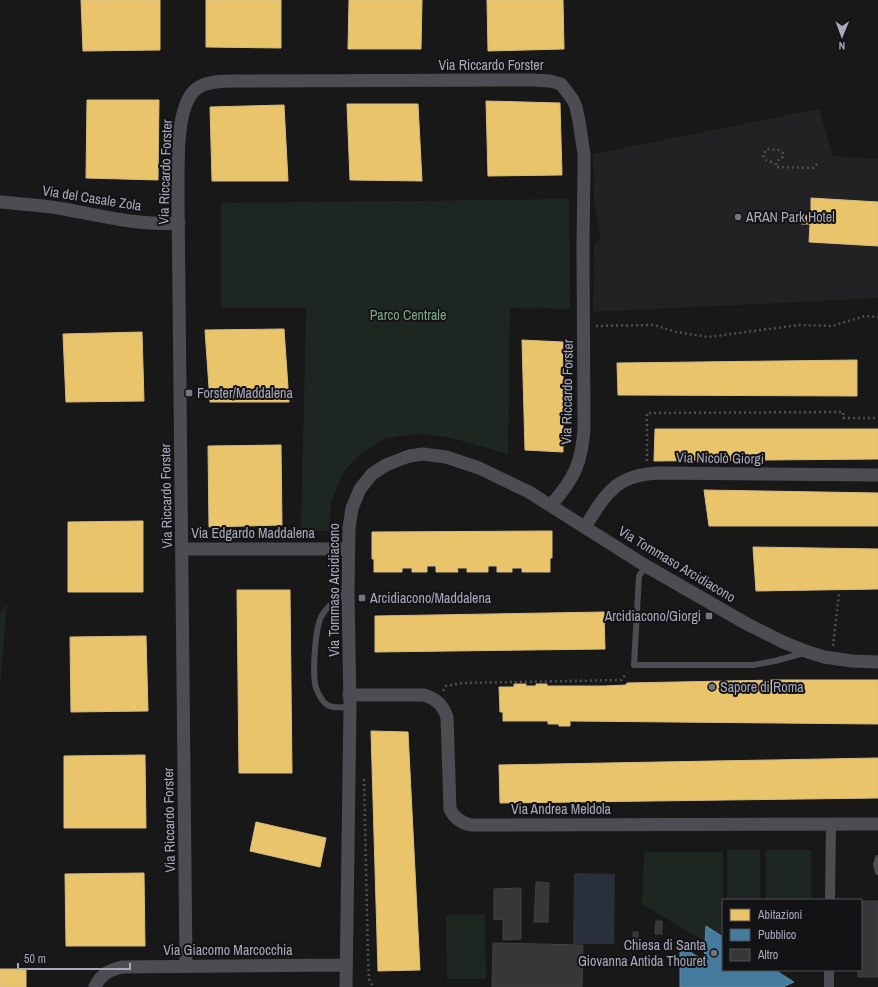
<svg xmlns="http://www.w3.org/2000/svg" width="878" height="987" font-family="'Archivo Narrow',sans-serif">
  <rect width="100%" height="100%" fill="#181819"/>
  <path fill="#222225" d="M819,109L833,156L878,159V298L593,312L594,244L601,238L594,203L593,154Z"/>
  <path fill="#1e2621" d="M569,199L570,309L510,308L508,454L448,437L420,434L386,438L361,453L344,471L331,502L329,531H301L306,308H221V203Z
    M7,604L0,685V612Z
    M727,850H760V900H727Z
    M766,850H811V900H766Z
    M644,852H723V953L642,904Z
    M485,914L486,979H447L446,915Z"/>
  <path fill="#2a2f3c" d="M574,873L615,874L614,944H573Z"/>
  <path fill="#e9c46a" stroke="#d6bc82" d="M81,0H160V50L83,51Z
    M206,0H281V48L206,47Z
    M349,0H422L421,49H348Z
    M487,0H563L564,49L488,51Z
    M87,100H159L158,180L86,178Z
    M486,101L560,103L562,175L488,176Z
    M347,104H418L422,181L350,180Z
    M284,105L288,181H212L210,107Z
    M811,198L878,202V246L809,242L810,224H801L802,215H811Z
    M284,329L289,402H210L205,330Z
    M142,332L144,401L66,402L63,334Z
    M522,340L563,342V452L525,450Z
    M857,360V396L618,395L617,363Z
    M655,429H878V459L654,461Z
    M281,445L282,525L209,527L208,446Z
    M704,490L878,493V526H709Z
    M143,521V592H68V522Z
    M552,531V558H550V572H522V568H512V572H497V566H488V572H467V568H457L458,572H436V566H427V572H412V568H402V572H374V559H372V532Z
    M753,547L878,549V589L756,591Z
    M237,590H290L292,773H239Z
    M604,612L605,649L375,652V616Z
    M146,636L148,711L71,712L70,637Z
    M776,680H878V724L570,721V726H559V724H548V721H503V712H500L499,687H514V684H526V686H536V684H547V686H604L626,685L627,683Z
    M371,731L408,732L420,970L378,971Z
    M145,755L146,828H64V756Z
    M878,758V798L500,803L499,765Z
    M256,822L326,838L320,867L250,851Z
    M144,873L145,946H66L65,874Z
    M0,969H26V987H0Z"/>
  <path fill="#457b9d" stroke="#6389a6" d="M706,926L723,937V970H775L794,982L783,987H680V945L704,961Z"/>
  <path fill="#373739" stroke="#414145" d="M536,882L549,883L548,922H534Z
    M521,888V939L503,940V919L494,920V889Z
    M861,901H878V977H858V970H861Z
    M656,921H662V934H655Z
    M633,932H638V940H633Z
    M493,943L583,945L582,987H492Z"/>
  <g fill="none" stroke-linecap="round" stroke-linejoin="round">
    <path stroke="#4e4e53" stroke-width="2.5" stroke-dasharray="2 3" stroke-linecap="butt" d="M772,162C767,161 764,160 763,155L767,149L778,150L783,153V157L776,162V167L813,168L818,163
      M596,326L654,325L676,332L708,337L799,325L832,326L865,316L878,317
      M647,461V413L843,412V418H878
      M833,646L839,593
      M443,691L446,686L462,683L621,680L627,673
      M364,779L368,958L369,979L373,987"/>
    <path stroke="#4d4c52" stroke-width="6" d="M646,566L639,576L634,665H753L775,661L804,653
      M348,592C337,599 327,606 321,617C315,630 312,674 316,688C318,693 321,700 326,704C332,709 342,707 350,707
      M878,858L876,865L878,872"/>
    <path stroke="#4d4c52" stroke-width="10" d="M830,900L831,824
      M829,987V970"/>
    <path stroke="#4d4c52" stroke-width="13" d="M0,202C21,204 43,205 64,209C102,216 139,226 179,223
      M585,527C606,494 615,475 658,473L878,475
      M182,549H348
      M349,695H424C435,698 443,705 447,717L450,809C454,818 462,823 471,825L878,824
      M186,966L178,200C179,173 173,102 199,87C209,81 224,81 235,81L531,80L550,81L561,84L573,100L576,107L579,121L584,154V168L583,247L584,428C582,463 574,479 551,505
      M95,987C100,975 109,970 122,967L346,965
      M346,987L350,707L348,592L349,528L352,508L360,489L372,474L386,465L409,456L423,454L446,457L479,468L529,492L646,566L747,624L783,642L808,652L824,657L852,661L878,662"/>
  </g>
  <g fill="#767682" stroke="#131215" stroke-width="1.5">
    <circle cx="738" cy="217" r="4"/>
    <rect x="185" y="389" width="8" height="8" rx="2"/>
    <rect x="358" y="594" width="8" height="8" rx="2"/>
    <rect x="705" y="612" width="8" height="8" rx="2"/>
    <circle cx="712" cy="687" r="4"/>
    <circle cx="714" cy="953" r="4"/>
  </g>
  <g text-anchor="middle" stroke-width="4" stroke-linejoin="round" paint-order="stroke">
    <g font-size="14" fill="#a8a9ba" stroke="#131215">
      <text x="491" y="70">Via Riccardo Forster</text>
      <text transform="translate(165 172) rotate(-88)" y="5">Via Riccardo Forster</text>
      <text transform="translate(92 198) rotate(9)" y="5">Via del Casale Zola</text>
      <text transform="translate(567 392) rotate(-89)" y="5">Via Riccardo Forster</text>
      <text transform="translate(720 458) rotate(1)" y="5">Via Nicolò Giorgi</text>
      <text transform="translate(166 496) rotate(-91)" y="5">Via Riccardo Forster</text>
      <text x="253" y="538">Via Edgardo Maddalena</text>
      <text transform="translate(677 564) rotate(31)" y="5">Via Tommaso Arcidiacono</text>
      <text transform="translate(334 590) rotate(-90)" y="5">Via Tommaso Arcidiacono</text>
      <text x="561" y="814">Via Andrea Meldola</text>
      <text transform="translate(169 820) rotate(-91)" y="5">Via Riccardo Forster</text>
      <text x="228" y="955">Via Giacomo Marcocchia</text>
    </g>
    <g font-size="14" fill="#a8a9ba" stroke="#131215" text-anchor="start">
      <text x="746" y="222">ARAN Park Hotel</text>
      <text x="197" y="398">Forster/Maddalena</text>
      <text x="370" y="603">Arcidiacono/Maddalena</text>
      <text x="701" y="621" text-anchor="end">Arcidiacono/Giorgi</text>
      <text x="720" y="692">Sapore di Roma</text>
      <text x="706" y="950" text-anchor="end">Chiesa di Santa<tspan x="706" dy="16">Giovanna Antida Thouret</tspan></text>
    </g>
    <g font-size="14" fill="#7ea78c" stroke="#131215">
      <text x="408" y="320">Parco Centrale</text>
    </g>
  </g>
  <rect x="722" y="899" width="140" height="72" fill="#131215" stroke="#4f4e57"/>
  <rect x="730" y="909" width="20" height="12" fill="#e9c46a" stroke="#4f4e57"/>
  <text x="758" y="919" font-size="12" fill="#a8a9ba">Abitazioni</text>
  <rect x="730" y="929" width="20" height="12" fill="#457b9d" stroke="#4f4e57"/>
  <text x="758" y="939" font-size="12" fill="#a8a9ba">Pubblico</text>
  <rect x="730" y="949" width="20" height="12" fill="#373739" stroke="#4f4e57"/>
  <text x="758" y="959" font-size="12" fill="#a8a9ba">Altro</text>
  <g transform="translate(842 36) rotate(181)" stroke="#131215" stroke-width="3" paint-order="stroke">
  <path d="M0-3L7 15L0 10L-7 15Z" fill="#a8a9ba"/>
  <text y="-6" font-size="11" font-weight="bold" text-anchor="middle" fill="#a8a9ba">N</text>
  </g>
  <path d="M18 963v6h112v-6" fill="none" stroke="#a8a9ba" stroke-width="2"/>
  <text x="24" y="963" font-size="12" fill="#a8a9ba" stroke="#131215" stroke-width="3" paint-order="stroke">50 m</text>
</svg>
